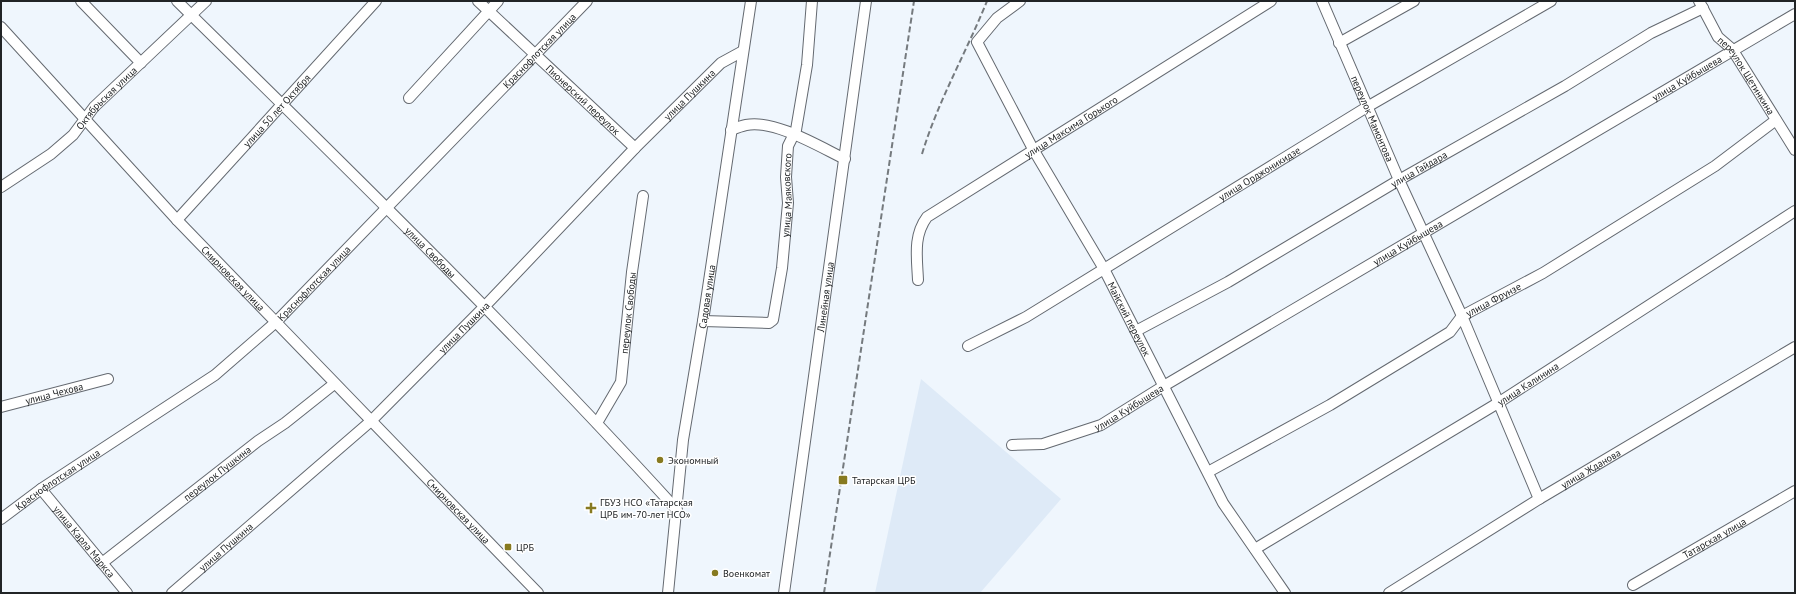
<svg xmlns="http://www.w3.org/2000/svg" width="1796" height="594" font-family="'PT Sans',sans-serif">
  <rect width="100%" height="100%" fill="#eff6fd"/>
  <path fill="#deeaf7" d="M921,379L1061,499L980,593H875Z"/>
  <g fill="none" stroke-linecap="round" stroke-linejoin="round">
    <defs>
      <g id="minor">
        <path d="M81,1L141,63"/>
        <path id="s1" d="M177,1C347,168 517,334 677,510"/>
        <path id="s2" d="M478,1L635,148"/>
        <path id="s3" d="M1020,1L997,18L977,42L1033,149L1104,269L1223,503L1285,593"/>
        <path id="s4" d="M1322,1L1399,180L1462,316L1539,499"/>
        <path id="s5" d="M1699,1L1718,37L1732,49L1795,150"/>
        <path id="s6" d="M1,27L177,220L538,593"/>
        <path d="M1339,43L1414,1"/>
        <path d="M409,98L498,1"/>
        <path d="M731,130C736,128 741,126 746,125C774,119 820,147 845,159"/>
        <path id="s7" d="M1,187L51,154L73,135L94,107L206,1"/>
        <path id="s8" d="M177,220L376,1"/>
        <path id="s9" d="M918,280C917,257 913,236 927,217L1271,1"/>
        <path id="s10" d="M703,321L769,323L773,320L782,268L788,203L786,177L788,146L796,130L807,65L812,1"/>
        <path id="s11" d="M1136,331L1228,282L1399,180L1565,86L1651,33L1703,8"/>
        <path id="s12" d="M968,346L1026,317L1367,107L1551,1"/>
        <path id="s13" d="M1,407L108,379"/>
        <path id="s14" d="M597,423L621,382L632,272L643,196"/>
        <path id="s15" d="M1012,445L1043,444L1101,425L1162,387L1795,14"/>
        <path id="s16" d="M1208,472L1330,405L1450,332L1462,316L1543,273L1715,166L1776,120"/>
        <path id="s17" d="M41,489L127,593"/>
        <path id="s18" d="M1,519L41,489L215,375L276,322L587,1"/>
        <path id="s19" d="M1255,549L1498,403L1795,211"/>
        <path id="s20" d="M102,563L258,441L285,423L334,384"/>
        <path id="s21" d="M1633,585L1795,491"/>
        <path id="s22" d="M172,593L371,421L485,306L635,148L721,63L743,51"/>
        <path id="s23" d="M668,593L683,440L703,321L751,1"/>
        <path id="s24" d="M784,593L866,1"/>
        <path id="s25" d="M1389,593L1539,499L1795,347"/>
      </g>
    </defs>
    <use href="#minor" stroke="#646970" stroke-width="12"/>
    <use href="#minor" stroke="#fff" stroke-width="10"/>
    <path stroke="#757a7e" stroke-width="2" stroke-dasharray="6 3" stroke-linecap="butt" d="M922,154C938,101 966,53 987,1
      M824,593L914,1"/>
  </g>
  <g fill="#877a20" stroke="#fff" stroke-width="1.5">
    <circle cx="660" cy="460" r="4"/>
    <rect x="838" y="475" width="10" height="10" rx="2"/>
    <path d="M589 502h4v4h4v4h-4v4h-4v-4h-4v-4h4z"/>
    <rect x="504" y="543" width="8" height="8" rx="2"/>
    <circle cx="715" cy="573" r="4"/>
  </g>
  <g text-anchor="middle" stroke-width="3" stroke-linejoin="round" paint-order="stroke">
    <g font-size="10" fill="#212426" stroke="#fff">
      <text dy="4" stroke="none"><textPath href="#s18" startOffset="717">Краснофлотская улица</textPath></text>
      <text dy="4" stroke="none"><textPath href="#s5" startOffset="89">переулок Щетинкина</textPath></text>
      <text dy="4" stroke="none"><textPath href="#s15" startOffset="773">улица Куйбышева</textPath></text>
      <text dy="4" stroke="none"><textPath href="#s22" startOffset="719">улица Пушкина</textPath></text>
      <text dy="4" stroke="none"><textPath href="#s7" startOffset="139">Октябрьская улица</textPath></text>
      <text dy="4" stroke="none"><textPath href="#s2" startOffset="144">Пионерский переулок</textPath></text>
      <text dy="4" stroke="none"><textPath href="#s8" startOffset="148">улица 50 лет Октября</textPath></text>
      <text dy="4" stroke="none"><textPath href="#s4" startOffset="128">переулок Мамонтова</textPath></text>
      <text dy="4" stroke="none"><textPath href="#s9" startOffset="235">улица Максима Горького</textPath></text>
      <text dy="4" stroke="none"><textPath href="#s11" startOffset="326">улица Гайдара</textPath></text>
      <text dy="4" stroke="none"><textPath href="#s12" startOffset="339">улица Орджоникидзе</textPath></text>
      <text dy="4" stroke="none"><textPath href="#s10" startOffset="197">улица Маяковского</textPath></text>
      <text dy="4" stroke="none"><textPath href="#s15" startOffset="449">улица Куйбышева</textPath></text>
      <text dy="4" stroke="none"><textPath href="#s1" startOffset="357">улица Свободы</textPath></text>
      <text dy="4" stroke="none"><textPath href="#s6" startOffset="342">Смирновская улица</textPath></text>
      <text dy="4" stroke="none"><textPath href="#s18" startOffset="393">Краснофлотская улица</textPath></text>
      <text dy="4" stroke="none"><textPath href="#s23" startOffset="299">Садовая улица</textPath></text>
      <text dy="4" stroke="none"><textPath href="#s24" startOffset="299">Линейная улица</textPath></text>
      <text dy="4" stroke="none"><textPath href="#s16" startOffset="335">улица Фрунзе</textPath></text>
      <text dy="4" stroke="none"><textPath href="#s14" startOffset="117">переулок Свободы</textPath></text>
      <text dy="4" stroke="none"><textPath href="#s3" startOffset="376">Майский переулок</textPath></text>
      <text dy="4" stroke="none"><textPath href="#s22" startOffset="395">улица Пушкина</textPath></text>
      <text dy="4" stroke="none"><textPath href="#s19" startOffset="319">улица Калинина</textPath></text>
      <text dy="4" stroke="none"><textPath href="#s13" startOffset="55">улица Чехова</textPath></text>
      <text dy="4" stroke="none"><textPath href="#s15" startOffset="125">улица Куйбышева</textPath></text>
      <text dy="4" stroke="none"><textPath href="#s25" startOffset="237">улица Жданова</textPath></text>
      <text dy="4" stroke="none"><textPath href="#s20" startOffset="146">переулок Пушкина</textPath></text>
      <text dy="4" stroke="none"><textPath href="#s18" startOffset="69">Краснофлотская улица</textPath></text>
      <text dy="4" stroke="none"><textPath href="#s6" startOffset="666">Смирновская улица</textPath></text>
      <text dy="4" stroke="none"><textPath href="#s21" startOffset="94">Татарская улица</textPath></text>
      <text dy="4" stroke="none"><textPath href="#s17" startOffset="68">улица Карла Маркса</textPath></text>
      <text dy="4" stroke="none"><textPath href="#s22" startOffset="71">улица Пушкина</textPath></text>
    </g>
    <g font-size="10" fill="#212426" stroke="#fff" text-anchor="start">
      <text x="668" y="464">Экономный</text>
      <text x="852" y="484">Татарская ЦРБ</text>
      <text x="600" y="506">ГБУЗ НСО «Татарская<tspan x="600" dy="12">ЦРБ им-70-лет НСО»</tspan></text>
      <text x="516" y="551">ЦРБ</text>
      <text x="723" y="577">Военкомат</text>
    </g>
  </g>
  <rect width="1796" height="594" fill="none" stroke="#212426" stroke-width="4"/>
</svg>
